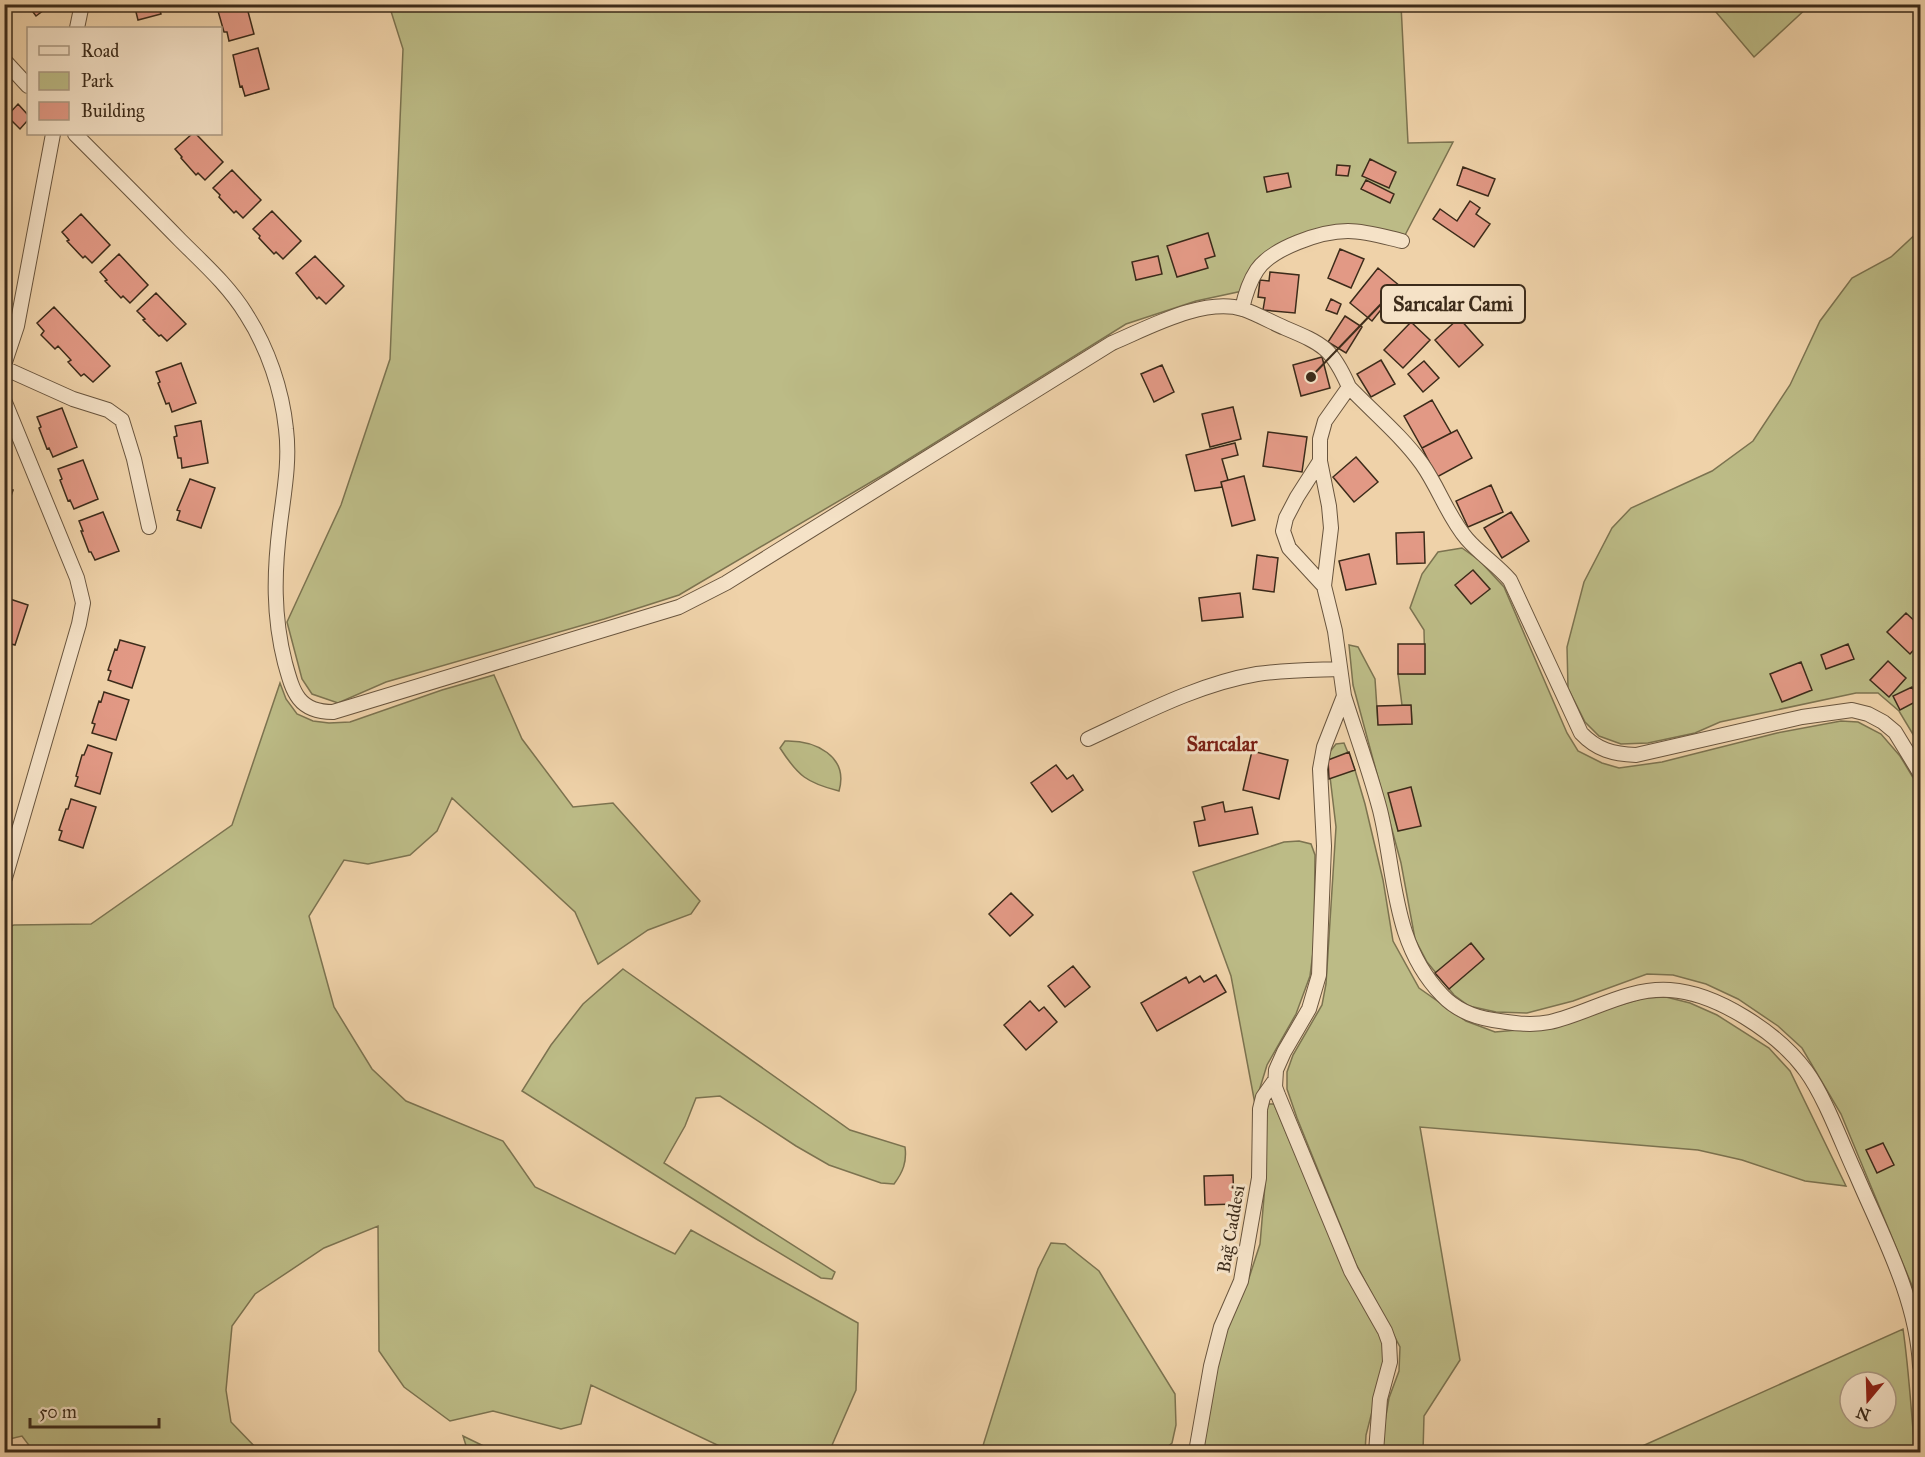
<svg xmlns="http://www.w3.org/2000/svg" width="1925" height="1457" font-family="'IM FELL Great Primer',serif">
  <rect width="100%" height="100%" fill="#efd2a9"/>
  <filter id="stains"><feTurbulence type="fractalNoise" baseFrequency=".00333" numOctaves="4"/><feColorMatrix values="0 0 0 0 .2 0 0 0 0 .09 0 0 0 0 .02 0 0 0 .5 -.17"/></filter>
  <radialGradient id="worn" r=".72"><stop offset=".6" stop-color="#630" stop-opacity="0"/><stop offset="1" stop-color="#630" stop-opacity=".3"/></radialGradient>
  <path fill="#bcbb86" stroke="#7c7350" stroke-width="1.5" fill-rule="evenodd" d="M389,5H1401L1408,143L1453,142L1402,241L1348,231L1274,254L1247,290L1196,301L1126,324L888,472L679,595L604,619L386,682L338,703L312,694L302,679L287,622L341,505L390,359L403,49Z
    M1710,5H1810L1754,57Z
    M1920,230V746L1899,711L1878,693H1856L1720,722L1695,733L1648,743L1621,744L1599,736L1585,722L1568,688L1567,647L1584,582L1612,528L1631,508L1712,471L1753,441L1790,385L1820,321L1852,278L1891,257Z
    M1462,548L1479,560L1504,587L1567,733L1578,751L1602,763L1619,768L1662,762L1777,733L1841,721L1858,722L1881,734L1900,756L1920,789V1305L1841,1114L1802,1048L1778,1026L1738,999L1706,984L1673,975L1647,974L1573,1001L1527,1013L1496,1012L1469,1006L1454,995L1427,962L1415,939L1401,863L1353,685L1349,645L1358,647L1375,679L1378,724H1412L1411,706L1402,705L1398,674H1425L1424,630L1410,608L1422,574L1438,552Z
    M494,675L522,739L573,807L613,803L700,901L691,914L648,930L598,964L575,912L452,798L437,831L410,855L368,864L344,860L309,916L334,1007L372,1069L406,1101L503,1141L535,1187L675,1254L691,1230L858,1323L856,1390L829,1452H732L591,1385L581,1424L561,1429L493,1411L450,1421L404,1387L379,1351L378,1226L324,1248L255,1294L232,1326L226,1390L231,1422L260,1452H34L22,1436L5,1440V928L14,925L91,924L232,825L280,683L286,699L297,714L313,721L329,723L350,722L442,690Z
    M785,741C815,740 849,756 839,791C807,783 798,776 780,748Z
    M1344,743L1355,770L1365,804L1383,880L1393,941L1419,988L1466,1021L1495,1032L1541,1028L1644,998L1666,997L1690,1003L1717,1015L1769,1048L1790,1071L1846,1186L1805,1181L1742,1160L1698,1150L1420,1127L1460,1360L1424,1416L1423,1452H1382L1384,1427L1389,1398L1399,1371L1400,1347L1356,1264L1297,1118L1287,1089V1072L1293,1055L1322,1005L1326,984L1336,827L1328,760V754L1336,744Z
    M1299,841L1311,844L1315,855L1314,944L1310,976L1296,1014L1267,1065L1255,1104L1231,976L1193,872L1284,842Z
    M623,969L850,1130L905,1147C907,1162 903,1172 894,1184L881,1183L829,1165L796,1146L720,1096L696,1098L685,1126L664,1163L835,1272L832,1279L821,1278L758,1240L522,1091L551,1045L583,1004Z
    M1269,1104H1274L1346,1273L1381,1334L1385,1349L1383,1369L1366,1435L1365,1452H1203L1218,1352L1249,1278L1260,1244L1266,1173L1265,1110Z
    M1051,1243L1065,1244L1099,1271L1175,1394L1176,1425L1172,1443L1161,1452H981L1038,1269Z
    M1903,1329C1909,1370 1911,1411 1915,1452H1629ZM1850,1382H1886V1418H1850Z
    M463,1436L496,1452H468Z"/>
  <path fill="#e29985" stroke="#3c2b1a" stroke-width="1.5" d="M25,4H52L36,16L30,8L28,9Z
    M129,4H158L161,14L138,20L135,8L131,10Z
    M219,4H246L254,34L229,41L227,32H224L218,11L220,10Z
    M258,48L269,89L245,96L242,86L240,87L233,55Z
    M18,104L28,115V120L20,129L7,116Z
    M192,134H196L223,162L205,180L198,173L196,175L181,158L182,157L175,149Z
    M1370,159L1396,172L1389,188L1362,176Z
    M1337,165L1350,166L1348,176L1336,175Z
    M1463,167L1495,179L1488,196L1457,185Z
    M232,170L261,200L243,218L236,211L234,213L219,197L220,195L213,188Z
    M1288,173L1291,187L1267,192L1264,177Z
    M1366,180L1394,194L1390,203L1361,189Z
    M1470,201L1480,208L1476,214L1490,224L1474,247L1433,219L1440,209L1457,221Z
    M272,211L301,241L283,259L276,252L274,254L259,238L260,236L253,229Z
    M81,214L110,245L92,263L85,256L83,258L67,241L69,240L62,232Z
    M1208,233L1215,256L1205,259L1208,268L1177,277L1167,246Z
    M1340,249L1364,259L1351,288L1328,278Z
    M119,254L148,285L130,303L123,296L121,298L105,281L107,280L100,272Z
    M315,256L344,286L326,304L319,297L317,299L296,273Z
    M1158,256L1162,274L1136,280L1132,262Z
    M1378,268L1400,286L1372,321L1350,303Z
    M1270,272L1299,275L1295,313L1263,310L1265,298L1258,297L1260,280L1269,281Z
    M156,293L186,324L167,341L161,335L159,336L143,320L145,319L137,311Z
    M1331,299L1341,304L1337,314L1326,310Z
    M54,307L110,366L93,382L84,374L81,376L68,362L71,360L58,346L55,349L41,335L44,331L37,323Z
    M1345,316L1362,327L1346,353L1328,342Z
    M1459,318L1483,345L1459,367L1435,340Z
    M1411,322L1430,340L1403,368L1384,350Z
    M1322,357L1330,388L1301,396L1293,365Z
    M1381,360L1395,384L1371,397L1357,374Z
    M1424,361L1439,378L1423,392L1408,374Z
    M181,363L196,403L172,412L169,403L166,404L158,383L160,382L156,372Z
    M1162,365L1174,392L1154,402L1141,374Z
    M1432,400L1451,433L1422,448L1404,416Z
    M1233,407L1241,439L1210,447L1202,414Z
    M62,408L77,447L53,457L49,448L47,449L39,428L41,427L37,417Z
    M201,421L208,463L182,468L181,458H178L174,437L177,436L175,426Z
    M1457,430L1472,458L1437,477L1422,448Z
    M1268,432L1307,437L1302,472L1263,466Z
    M1235,443L1238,455L1222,459L1228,480L1221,482L1222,487L1195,491L1186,455Z
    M1356,457L1378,482L1354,502L1333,477Z
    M83,460L98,499L74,509L70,500L68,501L60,480L62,479L58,469Z
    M1244,476L1255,520L1232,526L1221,482Z
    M190,479L215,488L201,528L177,520L180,511L177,510Z
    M1491,485L1503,512L1468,527L1456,501Z
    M4,488L13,490L4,517Z
    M103,512L119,551L95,560L91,552H89L81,531H83L79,521Z
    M1511,512L1529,541L1502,558L1484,528Z
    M1424,532L1425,563L1397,564L1396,533Z
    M1369,554L1376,584L1346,590L1339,561Z
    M1257,555L1278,558L1274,592L1253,589Z
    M1473,570L1490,589L1471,604L1455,585Z
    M1240,593L1243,617L1202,621L1199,598Z
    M4,597L28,605L15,645L4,642Z
    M1906,613L1920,626V643L1910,654L1887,632Z
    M120,640L145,647L132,688L108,680L111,671L108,670L115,649L117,650Z
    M1398,644H1425V674H1398Z
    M1848,644L1854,659L1826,669L1821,655Z
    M1888,661L1906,678L1889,697L1870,680Z
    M1801,662L1812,690L1782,702L1770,674Z
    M1912,687L1919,700L1900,710L1893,696Z
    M104,692L129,700L116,740L92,733L95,724L92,723L99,701L101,702Z
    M1411,705L1412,724L1378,725L1377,706Z
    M88,745L112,753L100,794L75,786L78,777L76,776L82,755H84Z
    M1252,751L1288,760L1279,799L1243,790Z
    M1349,752L1355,770L1329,779L1328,760Z
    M1056,765L1067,779L1073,775L1083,790L1052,812L1031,783Z
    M1411,787L1421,826L1398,831L1388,793Z
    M71,799L96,807L83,848L59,840L62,831L59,830L66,809H68Z
    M1223,802L1225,812L1252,807L1258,834L1199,846L1194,822L1205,820L1202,807Z
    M1011,893L1033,915L1010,936L989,914Z
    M1471,943L1484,959L1449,989L1435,973Z
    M1073,966L1090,987L1065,1007L1048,986Z
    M1216,975L1226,992L1157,1031L1141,1003L1186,977L1189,983L1200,976L1204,982Z
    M1030,1001L1039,1011L1044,1007L1057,1022L1026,1050L1004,1025Z
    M1883,1143L1894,1165L1877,1173L1866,1150Z
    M1233,1175L1234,1204L1205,1205L1204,1176Z"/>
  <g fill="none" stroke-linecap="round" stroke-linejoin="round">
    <defs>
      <path id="minor" d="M77,28L82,4
        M4,60L28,86
        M75,134C110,169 145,204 180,240C203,263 229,286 246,314C268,348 282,390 286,429C290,461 284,492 280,524C274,572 273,616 285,663C293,692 298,712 333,712L679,607L726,583L1112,343C1148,328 1203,297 1243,309C1257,314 1271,322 1285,328C1323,344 1332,348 1349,387L1325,421L1320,439V461L1297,497L1286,518L1283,531L1289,548L1324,586
        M1242,309C1245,295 1249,282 1257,270C1272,248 1321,231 1348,231C1366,231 1385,237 1402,241
        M4,365L17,326L53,134
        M4,368L73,399L108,410L122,420L134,459L149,527
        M1349,387C1373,412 1402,436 1422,464C1439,488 1448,517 1467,539C1480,554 1497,565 1510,580L1581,733C1597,750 1613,754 1636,755L1802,717L1852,710L1868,714L1883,722L1895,732L1920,773
        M4,400L77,578L83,603L79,624L5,878
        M1320,461L1329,506L1331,528L1324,586L1335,631L1344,696L1324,747L1320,769L1324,846L1319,975L1309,1009L1284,1052L1276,1070L1275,1087L1278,1095L1351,1271L1385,1331L1389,1342L1390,1362L1380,1399L1376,1452
        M1344,696C1356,734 1370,772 1380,810C1396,875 1392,943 1442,995C1455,1009 1474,1017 1493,1020C1511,1023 1531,1026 1550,1022C1590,1013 1627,987 1670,990C1717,993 1778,1033 1806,1071C1825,1097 1842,1144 1856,1174C1882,1235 1917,1299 1920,1366
        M1088,739C1142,714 1198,684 1257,674C1284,670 1312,670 1340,669
        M1196,1452L1211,1366L1221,1327L1241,1281L1259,1178L1260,1109L1263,1097L1275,1080"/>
    </defs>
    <use href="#minor" stroke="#69553e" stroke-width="16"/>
    <use href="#minor" stroke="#f5e2c7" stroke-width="14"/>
  </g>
  <g text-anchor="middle" stroke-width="6" stroke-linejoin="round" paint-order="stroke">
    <g font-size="18" fill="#3c2b1a" stroke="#f5e2c7">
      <text transform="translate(1231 1229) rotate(-80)" y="6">Bağ Caddesi</text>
    </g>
    <g font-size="20" font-weight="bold" fill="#7a1f14" stroke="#f5e2c7">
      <text x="1222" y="751">Sarıcalar</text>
    </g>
  </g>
  <path fill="none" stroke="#3c2b1a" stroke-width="2" d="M1311 377L1381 304"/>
  <circle fill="#3c2b1a" stroke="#f5e2c7" stroke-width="2" cx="1311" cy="377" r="6"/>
  <rect fill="#f5e2c7" stroke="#3c2b1a" stroke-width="2" x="1381" y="285" width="144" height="38" rx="6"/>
  <g font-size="20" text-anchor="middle" font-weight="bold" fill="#3c2b1a">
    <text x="1453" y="311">Sarıcalar Cami</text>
  </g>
  <rect width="1925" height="1457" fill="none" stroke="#efd2a9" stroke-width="24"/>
  <rect x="6" y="6" width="1913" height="1445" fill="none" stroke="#3c2b1a" stroke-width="3"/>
  <rect x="12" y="12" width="1901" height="1433" fill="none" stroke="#3c2b1a" stroke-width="1.5"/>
  <rect x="27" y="27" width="195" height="108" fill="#f5e2c7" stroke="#ab9982" stroke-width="1.5"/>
  <rect x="39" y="46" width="30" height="9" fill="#f5e2c7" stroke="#ab9982" stroke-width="1.5"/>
  <text x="81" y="57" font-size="18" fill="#3c2b1a">Road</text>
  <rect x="39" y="72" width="30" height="18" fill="#bcbb86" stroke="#ab9982" stroke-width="1.5"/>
  <text x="81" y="87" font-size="18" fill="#3c2b1a">Park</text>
  <rect x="39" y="102" width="30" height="18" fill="#e29985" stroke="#ab9982" stroke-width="1.5"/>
  <text x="81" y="117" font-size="18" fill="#3c2b1a">Building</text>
  <g transform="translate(1868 1400) rotate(199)"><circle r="28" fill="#f5e2c7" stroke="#ab9982" stroke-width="1.5"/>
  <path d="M0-4.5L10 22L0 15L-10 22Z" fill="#8f2418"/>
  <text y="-9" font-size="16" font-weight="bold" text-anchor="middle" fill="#3c2b1a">N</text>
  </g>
  <path d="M30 1418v9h129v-9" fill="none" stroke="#3c2b1a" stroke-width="3"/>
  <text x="39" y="1418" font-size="18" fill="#3c2b1a" stroke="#f5e2c7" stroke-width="4.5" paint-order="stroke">50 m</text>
  <rect width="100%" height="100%" filter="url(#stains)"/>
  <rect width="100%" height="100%" fill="url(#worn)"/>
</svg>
